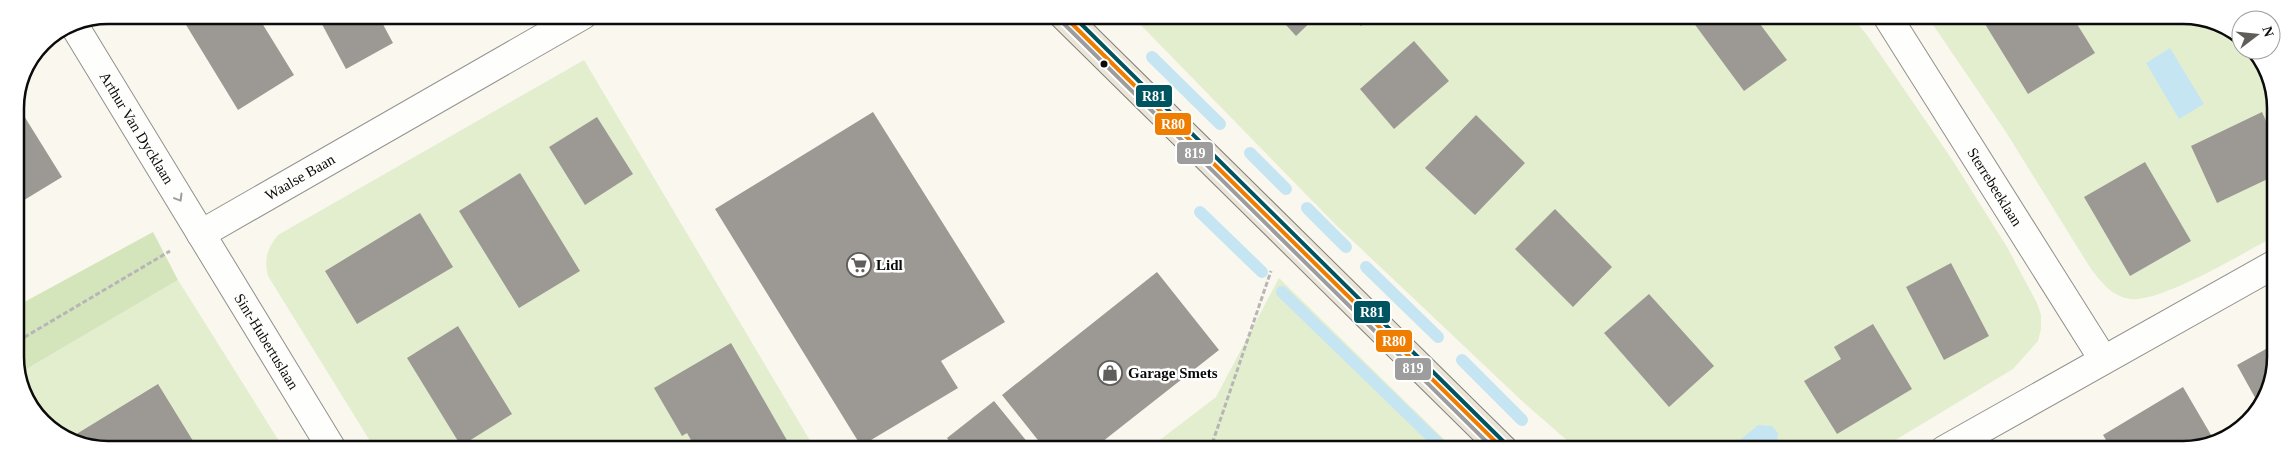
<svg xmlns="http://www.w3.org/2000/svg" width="2291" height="465" font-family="'Times New Roman',serif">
  <rect width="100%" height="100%" fill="#faf7ee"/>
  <path fill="#e3eece" d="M1132,16H1851L1867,35L1953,161L2007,247L2037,303L2041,315V329L2038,341L2013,369L1879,450H1578L1521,400L1336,225Z
    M1927,16H2196L2241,38V50H2253L2274,89L2275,236C2245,252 2161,303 2130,299C2112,296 2102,283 2091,269L2006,132Z
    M584,60L815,449H375L268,276C264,259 267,249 278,235Z
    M1279,278L1455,450L1148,449L1216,397Z
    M178,280L284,449H95L46,427L18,381V374Z"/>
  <path fill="#d4e5bc" d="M153,232L178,280L18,374L17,306Z"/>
  <path fill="#c6e5f2" d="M2170,48L2204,104L2179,119L2146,63Z
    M1758,425L1772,426L1778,433L1777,445L1772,450H1733V446Z"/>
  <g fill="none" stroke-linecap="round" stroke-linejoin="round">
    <path stroke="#c6e5f2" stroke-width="12" d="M1152,57L1220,124
      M1250,153L1286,189
      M1307,208L1346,247
      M1200,212L1262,272
      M1366,267L1438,337
      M1282,292L1445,450
      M1462,360L1522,420
      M1551,448L1553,450"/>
  </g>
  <path fill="#9c9994" d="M180,15H257L294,75L238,110Z
    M317,15H378L393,43L346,69Z
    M1277,15H1318L1296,36Z
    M1351,15L1373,16L1361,26Z
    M1701,16H1754L1787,60L1744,91L1693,22Z
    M1998,16H2072L2095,53L2028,94L1985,24Z
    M1414,41L1449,81L1394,129L1360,89Z
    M16,103L62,177L16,205L15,107Z
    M873,112L1005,322L941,361L958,388L861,446L715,209Z
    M2262,112L2274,139V176L2217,203L2191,146Z
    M1476,115L1525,163L1475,215L1425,168Z
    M597,117L633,174L585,205L549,147Z
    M2145,162L2191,241L2130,276L2084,197Z
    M520,173L580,271L519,308L459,211Z
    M1555,209L1612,267L1573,307L1515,249Z
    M420,213L453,267L357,324L325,271Z
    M1951,263L1989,336L1944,360L1906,287Z
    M1157,272L1219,350L1093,449H1045L1002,395Z
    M1649,294L1714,366L1669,407L1604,333Z
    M1873,324L1912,389L1837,434L1804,381L1841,359L1834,347Z
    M458,326L512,414L461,446L407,358Z
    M731,343L792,449H696L687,433L682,436L654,388Z
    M2275,344V370L2258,403L2237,365Z
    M158,384L198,449H95L70,438Z
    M2183,387L2214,440L2189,450H2112L2103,435Z
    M994,401L1033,449H955L947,438Z"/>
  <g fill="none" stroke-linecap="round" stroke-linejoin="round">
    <defs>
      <g id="street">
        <path id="s1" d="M1887,16L2103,359"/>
        <path id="s2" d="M72,22L332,449"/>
        <path id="s3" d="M201,234L583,15"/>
        <path d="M1944,450L2275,264"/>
      </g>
      <path id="primary" d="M1063,15L1504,450"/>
    </defs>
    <use href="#street" stroke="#93918d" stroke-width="30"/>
    <use href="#primary" stroke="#807f7a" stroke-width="30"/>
    <path stroke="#b7b6b5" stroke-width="3" stroke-dasharray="5 2.5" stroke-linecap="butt" d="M18,341L170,251
      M1210,450L1271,271"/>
    <use href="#street" stroke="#fefefc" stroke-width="28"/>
    <use href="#primary" stroke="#ebe5d7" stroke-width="28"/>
    <defs>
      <path id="bus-1" d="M1063,15L1504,450"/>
      <path id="bus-2" d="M1059,19L1495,450"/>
      <path id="bus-3" d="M1072,15L1508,446"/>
    </defs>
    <use href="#bus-1" stroke="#fff" stroke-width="8"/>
    <use href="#bus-2" stroke="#fff" stroke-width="8"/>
    <use href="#bus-3" stroke="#fff" stroke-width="8"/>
    <use href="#bus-1" stroke="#ef7d00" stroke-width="4"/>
    <use href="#bus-2" stroke="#9d9d9d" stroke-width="4"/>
    <use href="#bus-3" stroke="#005460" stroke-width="4"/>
  </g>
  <defs><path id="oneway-chevron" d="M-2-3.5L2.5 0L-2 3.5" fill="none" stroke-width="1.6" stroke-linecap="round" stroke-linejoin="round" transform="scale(1.25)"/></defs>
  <use stroke="#9d9d9c" href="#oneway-chevron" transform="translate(179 198) rotate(59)"/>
  <defs>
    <symbol id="supermarket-ring" viewBox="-11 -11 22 22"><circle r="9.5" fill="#fff" stroke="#5f5e5a" stroke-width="1.5"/><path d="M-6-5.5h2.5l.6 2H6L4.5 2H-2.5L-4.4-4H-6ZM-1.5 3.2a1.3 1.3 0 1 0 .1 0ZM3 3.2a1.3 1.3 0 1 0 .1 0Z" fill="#5f5e5a"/></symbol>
    <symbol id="shop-ring" viewBox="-11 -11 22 22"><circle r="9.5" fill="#fff" stroke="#5f5e5a" stroke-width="1.5"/><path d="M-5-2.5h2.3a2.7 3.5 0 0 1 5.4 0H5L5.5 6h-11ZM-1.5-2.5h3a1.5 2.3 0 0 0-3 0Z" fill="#5f5e5a"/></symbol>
  </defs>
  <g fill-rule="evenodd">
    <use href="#supermarket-ring" x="845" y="251" width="28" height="28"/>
    <use href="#shop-ring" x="1096" y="359" width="28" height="28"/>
  </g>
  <circle fill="#0b0b0b" stroke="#fff" stroke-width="2" cx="1104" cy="64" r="4.5"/>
  <g text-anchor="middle" stroke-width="5" stroke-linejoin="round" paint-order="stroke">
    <g font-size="15" fill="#0b0b0b" stroke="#fff">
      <text dy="5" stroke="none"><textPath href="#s2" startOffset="124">Arthur Van Dycklaan</textPath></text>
      <text dy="5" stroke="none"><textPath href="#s3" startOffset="114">Waalse Baan</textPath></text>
      <text dy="5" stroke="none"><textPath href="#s1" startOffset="202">Sterrebeeklaan</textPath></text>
      <text dy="5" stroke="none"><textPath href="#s2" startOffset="374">Sint-Hubertuslaan</textPath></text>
    </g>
    <g font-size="15" font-weight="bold" fill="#0b0b0b" stroke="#fff" text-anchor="start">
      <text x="876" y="270">Lidl</text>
      <text x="1128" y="378">Garage Smets</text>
    </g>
  </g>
  <path d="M0 0H2291V465H0ZM108 24H2183A84 84 0 0 1 2267 108V357A84 84 0 0 1 2183 441H108A84 84 0 0 1 24 357V108A84 84 0 0 1 108 24Z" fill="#fff" fill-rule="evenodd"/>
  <path fill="none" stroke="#0b0b0b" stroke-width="2.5" d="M108 24H2183A84 84 0 0 1 2267 108V357A84 84 0 0 1 2183 441H108A84 84 0 0 1 24 357V108A84 84 0 0 1 108 24Z"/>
  <g stroke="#fff" stroke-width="2">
    <rect x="1135" y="84" width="38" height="24" rx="5" fill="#005460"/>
    <rect x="1154" y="112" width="38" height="24" rx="5" fill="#ef7d00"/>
    <rect x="1176" y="141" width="38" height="24" rx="5" fill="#9d9d9d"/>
    <rect x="1353" y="300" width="38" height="24" rx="5" fill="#005460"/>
    <rect x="1375" y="329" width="38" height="24" rx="5" fill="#ef7d00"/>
    <rect x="1394" y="357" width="38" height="24" rx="5" fill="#9d9d9d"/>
  </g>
  <g font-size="14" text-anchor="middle" font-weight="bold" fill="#fff">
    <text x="1154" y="101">R81</text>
    <text x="1173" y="129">R80</text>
    <text x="1195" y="158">819</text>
    <text x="1372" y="317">R81</text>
    <text x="1394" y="346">R80</text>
    <text x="1413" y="373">819</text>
  </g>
  <g transform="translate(2256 35) rotate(74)"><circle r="24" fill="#ffffff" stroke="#9d9d9d"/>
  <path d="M0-4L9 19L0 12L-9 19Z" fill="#5f5e5a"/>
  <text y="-8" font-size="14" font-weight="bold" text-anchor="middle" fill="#0b0b0b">N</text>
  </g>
</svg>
